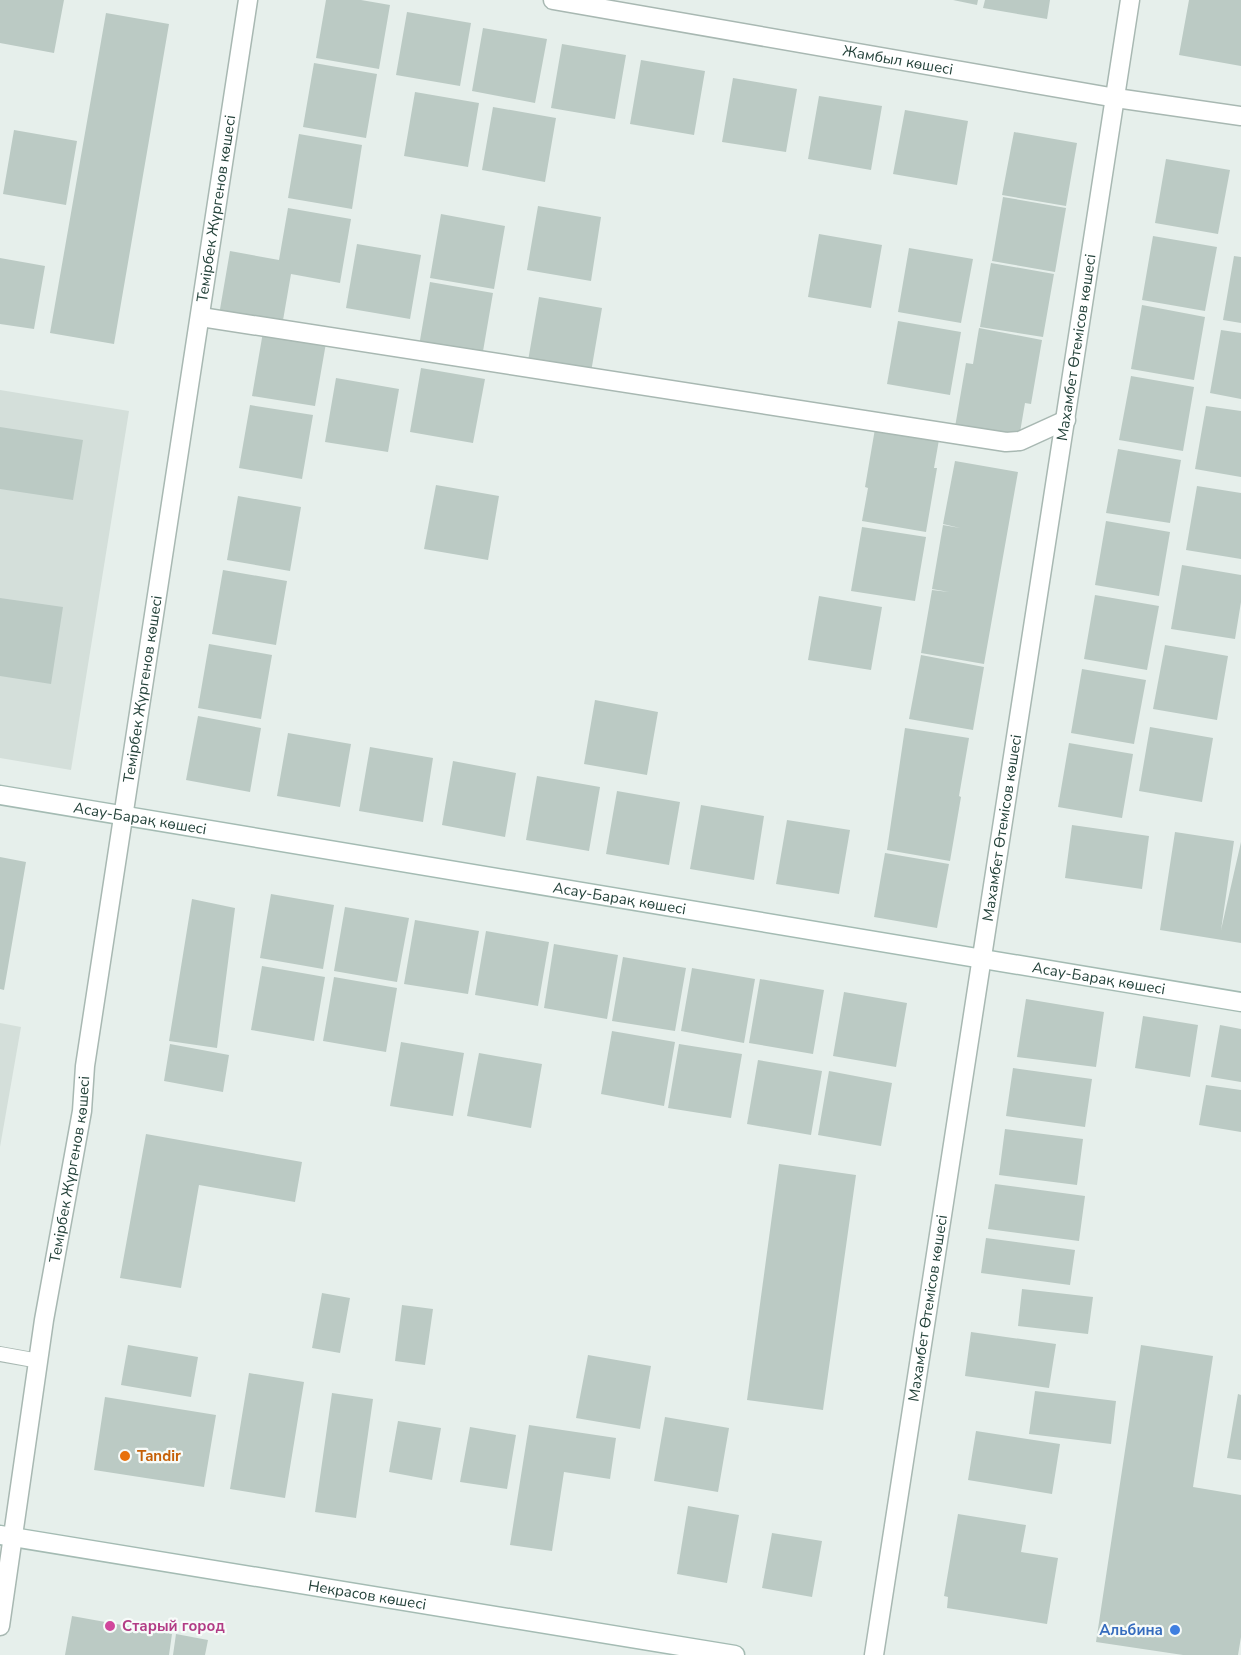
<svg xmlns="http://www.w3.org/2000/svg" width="1241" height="1655" font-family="'Nunito Sans',sans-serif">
  <rect width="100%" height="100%" fill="#e6efeb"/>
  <path fill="#d4dfda" d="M0,390L129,411L71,770L0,758Z
    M0,1023L21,1027L0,1147Z"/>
  <path fill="#bbcac4" d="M0,0H64L54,53L0,43Z
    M326,0H361L390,5L379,69L316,58Z
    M953,0H978L977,5Z
    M985,0H1050L1047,19L983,8Z
    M1189,0H1241V66L1179,55Z
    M407,12L471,23L460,86L396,75Z
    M106,13L169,24L114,344L50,333Z
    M483,28L547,39L535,103L472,91Z
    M562,44L626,55L615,119L551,108Z
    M641,60L705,71L694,135L630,124Z
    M314,63L377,74L366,138L303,127Z
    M733,78L797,89L786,152L722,142Z
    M415,92L479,103L468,167L404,156Z
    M819,96L882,106L871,170L808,159Z
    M493,107L556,118L545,182L482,170Z
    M905,110L968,121L957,185L893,174Z
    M14,130L77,141L66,205L3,194Z
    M1014,132L1077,143L1066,206L1002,195Z
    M299,134L362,145L352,209L288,198Z
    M1166,159L1230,170L1218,234L1155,223Z
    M1003,197L1066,208L1055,272L992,261Z
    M538,206L601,217L591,281L527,270Z
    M288,208L351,219L340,283L291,274L282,326L219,315L230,251L279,260Z
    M441,214L505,226L494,289L430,278Z
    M819,234L882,245L871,308L808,297Z
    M1153,236L1217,247L1205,311L1142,300Z
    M357,244L421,255L410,319L346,308Z
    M909,248L973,259L961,323L898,312Z
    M1234,256L1241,257V323L1223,320Z
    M0,258L45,266L34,329L0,324Z
    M991,263L1054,274L1043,337L980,327Z
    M430,282L493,293L482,357L419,346Z
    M539,297L602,308L591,372L528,361Z
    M1142,305L1205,317L1194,380L1131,369Z
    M898,321L961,332L950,395L887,384Z
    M979,328L1042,340L1031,404L1025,403L1019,438L955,427L966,363L973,364Z
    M1221,330L1241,333V399L1210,393Z
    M263,332L326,343L315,406L252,396Z
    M421,368L485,379L473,443L410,432Z
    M1131,376L1194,387L1183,451L1119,440Z
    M336,378L399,389L388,452L325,442Z
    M250,405L313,415L302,479L239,468Z
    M1206,406L1241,411V477L1195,469Z
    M876,423L940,434L934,468H937L926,532L862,521L868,488L865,487Z
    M0,427L83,440L73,500L0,489Z
    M1118,449L1181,460L1170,523L1106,513Z
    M955,461L1018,472L984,664L921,653L932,590L949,592L932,589L943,525L960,528L943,524Z
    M436,485L499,496L488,560L424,549Z
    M1197,486L1241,493V559L1186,550Z
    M238,496L301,507L290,571L227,560Z
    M1106,521L1170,532L1159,596L1095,585Z
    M862,527L926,537L915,601L851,591Z
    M1182,565L1241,575V602L1235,639L1171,629Z
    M223,570L287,581L276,645L212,634Z
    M1095,595L1159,606L1147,670L1084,659Z
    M819,596L882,607L871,670L808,660Z
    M0,598L63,607L51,684L0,676Z
    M209,644L272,655L261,719L198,708Z
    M1165,645L1228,656L1217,720L1153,709Z
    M921,655L984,667L973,730L909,719Z
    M1082,669L1146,680L1134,744L1071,733Z
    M595,700L658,712L647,775L584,764Z
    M198,716L261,728L250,792L186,780Z
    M1150,727L1213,738L1202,802L1139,791Z
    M905,728L969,738L959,796L961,797L950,861L887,850Z
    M288,733L351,744L340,807L277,796Z
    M1069,743L1133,754L1122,818L1058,807Z
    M370,747L433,758L423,822L359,811Z
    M453,761L516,773L505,837L442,825Z
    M537,776L600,787L589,851L526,840Z
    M617,791L680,802L669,865L606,854Z
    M701,805L764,816L754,880L690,869Z
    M787,820L850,830L839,894L776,884Z
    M1072,825L1149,836L1142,889L1065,878Z
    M1175,832L1234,841L1221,930L1241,842V943L1160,930Z
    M885,853L949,864L937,928L874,917Z
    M0,857L26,862L4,990L0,989Z
    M271,894L334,905L323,969L260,958Z
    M192,899L235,908L217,1048L169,1041Z
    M345,907L409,918L397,982L334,971Z
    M415,920L479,931L468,994L404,984Z
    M486,931L549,942L538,1006L475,995Z
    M554,944L618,955L607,1019L544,1008Z
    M623,957L686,968L675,1031L612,1021Z
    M262,966L325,977L314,1041L251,1030Z
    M692,968L755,979L744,1043L681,1031Z
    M334,977L397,988L386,1052L323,1041Z
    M760,979L824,990L813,1054L749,1043Z
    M844,992L907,1003L896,1067L833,1056Z
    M1026,999L1104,1012L1096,1067L1017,1057Z
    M1143,1016L1198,1025L1190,1077L1135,1068Z
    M1220,1025L1241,1029V1082L1211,1077Z
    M612,1031L675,1042L664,1106L601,1094Z
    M401,1042L464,1053L453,1116L390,1106Z
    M170,1044L229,1055L223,1092L164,1081Z
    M679,1044L742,1054L731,1118L668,1108Z
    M479,1053L542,1064L531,1128L467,1116Z
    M758,1060L822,1071L811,1135L747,1124Z
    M1013,1068L1092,1079L1085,1127L1006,1116Z
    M829,1071L892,1083L881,1146L818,1135Z
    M1206,1085L1241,1090V1132L1199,1125Z
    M1005,1129L1083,1139L1077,1185L999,1175Z
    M146,1134L302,1162L295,1202L199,1185L181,1288L120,1278Z
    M779,1164L856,1175L823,1410L747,1400Z
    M995,1184L1085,1196L1079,1241L988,1229Z
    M986,1238L1075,1250L1070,1285L981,1273Z
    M1022,1289L1093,1297L1088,1334L1018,1326Z
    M322,1293L350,1298L340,1353L312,1348Z
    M402,1305L433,1309L425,1365L395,1361Z
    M971,1332L1056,1344L1049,1388L965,1376Z
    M128,1345L198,1357L191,1397L121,1385Z
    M1141,1345L1213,1356L1193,1487L1241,1495V1637L1238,1655H1183L1096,1642Z
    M588,1355L651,1366L640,1429L576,1418Z
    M249,1373L304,1382L285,1498L230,1489Z
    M1035,1391L1116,1401L1111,1444L1029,1434Z
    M332,1393L373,1399L356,1518L315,1512Z
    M1238,1394L1241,1395V1460L1227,1458Z
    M105,1397L216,1415L204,1487L94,1470Z
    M665,1417L729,1428L718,1492L654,1481Z
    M398,1421L441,1428L432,1480L389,1472Z
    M529,1425L616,1438L610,1479L564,1472L552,1551L510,1545Z
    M470,1427L516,1435L507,1489L460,1482Z
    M976,1431L1060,1444L1052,1494L968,1480Z
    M688,1506L739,1515L727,1583L677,1574Z
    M958,1514L1026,1525L1021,1552L1058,1558L1047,1624L947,1608L948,1597L944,1596Z
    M772,1533L822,1541L812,1597L762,1588Z
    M72,1616L172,1634L169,1655H65Z
    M176,1634L208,1640L205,1655H173Z"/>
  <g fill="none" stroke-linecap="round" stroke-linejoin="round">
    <defs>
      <path id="lane" d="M0,1354L39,1361"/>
      <g id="street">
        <path id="s1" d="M553,0L1116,98L1241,116"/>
        <path d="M201,317L1006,442L1020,441L1066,420"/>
        <path id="s2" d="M0,1626L44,1320L82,1111L85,1066L248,0"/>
        <path id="s3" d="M874,1655L1130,0"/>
      </g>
      <g id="secondary">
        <path id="s4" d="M0,795L1241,1002"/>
        <path id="s5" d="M0,1535L735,1655"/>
      </g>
    </defs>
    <use href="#lane" stroke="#a8b8b2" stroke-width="16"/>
    <use href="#street" stroke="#a8b8b2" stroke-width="21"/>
    <use href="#secondary" stroke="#a4bbb3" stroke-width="21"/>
    <use href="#lane" stroke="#fff" stroke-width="14"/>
    <use href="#street" stroke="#fff" stroke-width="18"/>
    <use href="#secondary" stroke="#fff" stroke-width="18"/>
  </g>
  <circle fill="#e8710a" stroke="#f7fbf9" stroke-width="2" cx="125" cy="1456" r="6"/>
  <circle fill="#d1479c" stroke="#f7fbf9" stroke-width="2" cx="110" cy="1626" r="6"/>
  <circle fill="#3f7fe0" stroke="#f7fbf9" stroke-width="2" cx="1175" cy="1630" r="6"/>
  <g text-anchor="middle" stroke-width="4.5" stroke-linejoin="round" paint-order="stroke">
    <g font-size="15" fill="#24423a" stroke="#f7fbf9">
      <text dy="5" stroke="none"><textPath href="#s1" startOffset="350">Жамбыл көшесі</textPath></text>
      <text dy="5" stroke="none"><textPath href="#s2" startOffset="1434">Темірбек Жүргенов көшесі</textPath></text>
      <text dy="5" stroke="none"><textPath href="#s3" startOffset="1323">Махамбет Өтемісов көшесі</textPath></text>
      <text dy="5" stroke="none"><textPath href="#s2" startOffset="948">Темірбек Жүргенов көшесі</textPath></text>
      <text dy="5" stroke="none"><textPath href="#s4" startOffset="142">Асау-Барақ көшесі</textPath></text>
      <text dy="5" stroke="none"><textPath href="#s3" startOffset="837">Махамбет Өтемісов көшесі</textPath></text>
      <text dy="5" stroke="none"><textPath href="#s4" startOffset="628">Асау-Барақ көшесі</textPath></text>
      <text dy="5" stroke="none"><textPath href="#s4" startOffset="1114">Асау-Барақ көшесі</textPath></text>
      <text dy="5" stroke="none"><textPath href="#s2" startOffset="462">Темірбек Жүргенов көшесі</textPath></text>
      <text dy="5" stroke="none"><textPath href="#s3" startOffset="351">Махамбет Өтемісов көшесі</textPath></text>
      <text dy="5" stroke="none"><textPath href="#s5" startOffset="372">Некрасов көшесі</textPath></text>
    </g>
    <g font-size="15" font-weight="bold" fill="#c56008" stroke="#f7fbf9" text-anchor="start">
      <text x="137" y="1461">Tandir</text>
    </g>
    <g font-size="15" font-weight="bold" fill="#b23c85" stroke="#f7fbf9" text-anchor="start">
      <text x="122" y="1631">Старый город</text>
    </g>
    <g font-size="15" font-weight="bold" fill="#366cbe" stroke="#f7fbf9" text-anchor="end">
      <text x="1163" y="1635">Альбина</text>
    </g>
  </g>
</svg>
